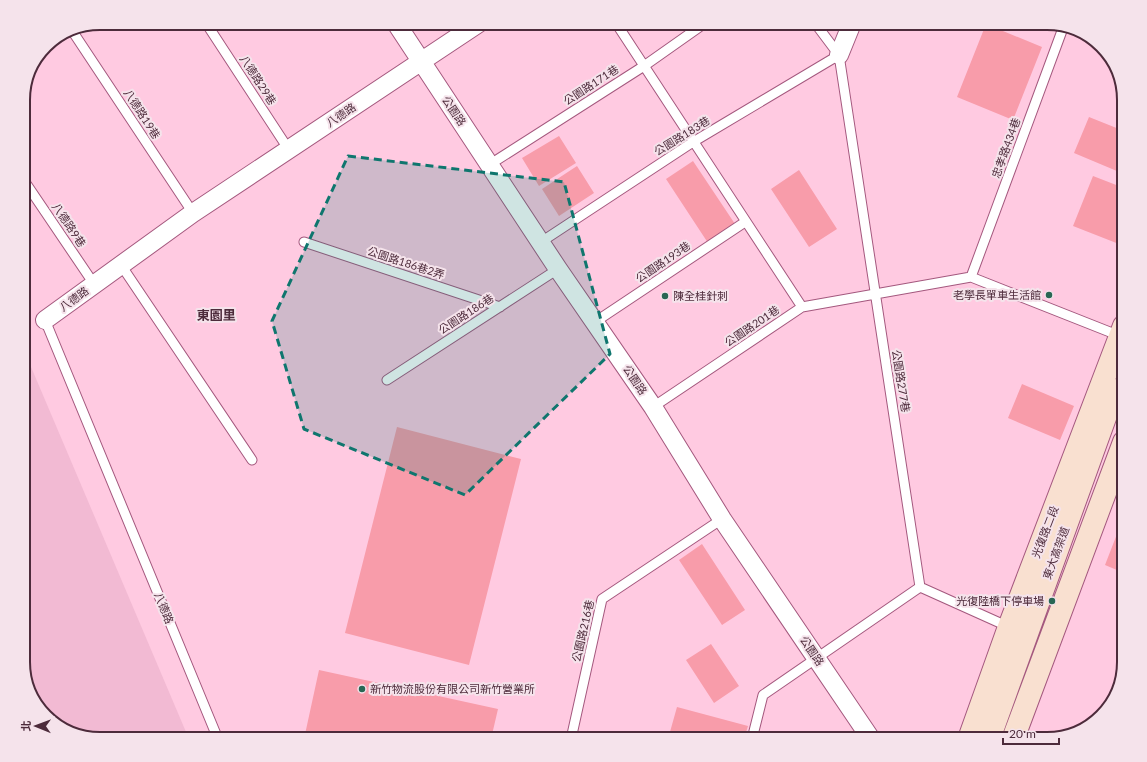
<svg xmlns="http://www.w3.org/2000/svg" width="1147" height="762" font-family="Lato,'Noto Sans TC',sans-serif">
  <rect width="100%" height="100%" fill="#ffcae1"/>
  <path fill="#f2bad3" d="M23,348L189,739H100L57,726L33,700L23,667Z"/>
  <path fill="#f89caa" d="M986,24L1042,47L1013,120L957,97Z
    M1089,117L1124,131V174L1074,153Z
    M559,136L576,163L539,186L522,158Z
    M693,161L737,227L710,246L666,179Z
    M577,166L594,193L559,216L542,189Z
    M799,170L837,229L809,247L771,189Z
    M1093,176L1124,188V246L1073,226Z
    M1022,384L1074,406L1060,440L1008,418Z
    M397,427L521,459L469,665L345,633Z
    M1124,516V573L1105,565Z
    M702,544L745,610L722,625L679,560Z
    M711,644L739,686L714,703L686,660Z
    M319,670L498,709L491,739H304Z
    M677,707L748,726L744,739H668Z"/>
  <g fill="none" stroke-linecap="round" stroke-linejoin="round">
    <defs>
      <path id="service" d="M206,23L289,150
        M616,23L802,307
        M71,29L193,213
        M489,165L644,66L705,23
        M23,179L94,284
        M304,242L500,307
        M541,242L693,142L839,55
        M121,265L252,460
        M971,277L1063,28
        M45,320L218,739
        M595,322L745,222
        M387,380L558,269
        M653,407L802,307L971,277L1120,336
        M920,587L1009,627
        M571,739L602,599L722,519
        M752,739L763,695L920,587L839,55L815,23"/>
      <path id="minor" d="M396,23L558,269L653,407L722,519L871,739
        M839,55L852,23
        M45,320L193,213L479,23"/>
      <path id="secondary" d="M969,739L1009,627L1124,326
        M989,739L1115,390
        M1013,739L1124,442"/>
    </defs>
    <use href="#service" stroke="#a4587e" stroke-width="11"/>
    <use href="#minor" stroke="#a4587e" stroke-width="20"/>
    <use href="#secondary" stroke="#a4587e" stroke-width="24"/>
    <use href="#service" stroke="#fff" stroke-width="9"/>
    <use href="#minor" stroke="#fff" stroke-width="18"/>
    <use href="#secondary" stroke="#f9e0d0" stroke-width="22"/>
  </g>
  <path fill="#0f766e" fill-opacity="0.2" stroke="#0f766e" stroke-width="3" stroke-dasharray="8 5" stroke-linejoin="round" d="M348,156L564,182L610,354L465,495L304,429L272,321Z"/>
  <g fill="#286754" stroke="#f5e3eb" stroke-width="1.5">
    <circle cx="1049" cy="295" r="4"/>
    <circle cx="665" cy="296" r="4"/>
    <circle cx="1052" cy="601" r="4"/>
    <circle cx="362" cy="689" r="4"/>
  </g>
  <g text-anchor="middle" stroke-width="4" stroke-linejoin="round" paint-order="stroke">
    <g font-size="11" fill="#4d2b3b" stroke="#f5e3eb">
      <text transform="translate(258 80) rotate(57)" y="4">八德路29巷</text>
      <text transform="translate(591 85) rotate(-33)" y="4">公園路171巷</text>
      <text transform="translate(454 111) rotate(56)" y="4">公園路</text>
      <text transform="translate(142 114) rotate(57)" y="4">八德路19巷</text>
      <text transform="translate(341 115) rotate(-34)" y="4">八德路</text>
      <text transform="translate(682 136) rotate(-32)" y="4">公園路183巷</text>
      <text transform="translate(1006 148) rotate(-70)" y="4">忠孝路434巷</text>
      <text transform="translate(69 225) rotate(56)" y="4">八德路9巷</text>
      <text transform="translate(663 262) rotate(-34)" y="4">公園路193巷</text>
      <text transform="translate(406 263) rotate(18)" y="4">公園路186巷2弄</text>
      <text transform="translate(74 299) rotate(-36)" y="4">八德路</text>
      <text transform="translate(466 314) rotate(-33)" y="4">公園路186巷</text>
      <text transform="translate(752 326) rotate(-34)" y="4">公園路201巷</text>
      <text transform="translate(635 380) rotate(56)" y="4">公園路</text>
      <text transform="translate(901 381) rotate(81)" y="4">公園路277巷</text>
      <text transform="translate(1045 532) rotate(-69)" y="4">光復路二段</text>
      <text transform="translate(1056 553) rotate(-70)" y="4">東大高架道</text>
      <text transform="translate(164 608) rotate(68)" y="4">八德路</text>
      <text transform="translate(583 631) rotate(-77)" y="4">公園路216巷</text>
      <text transform="translate(812 651) rotate(56)" y="4">公園路</text>
    </g>
    <g font-size="11" fill="#4d2b3b" stroke="#f5e3eb" text-anchor="end">
      <text x="1041" y="299">老學長單車生活館</text>
      <text x="673" y="300" text-anchor="start">陳全桂針刺</text>
      <text x="1044" y="605">光復陸橋下停車場</text>
      <text x="370" y="693" text-anchor="start">新竹物流股份有限公司新竹營業所</text>
    </g>
    <g font-size="13" font-weight="bold" fill="#4d2b3b" stroke="#f5e3eb">
      <text x="216" y="320">東園里</text>
    </g>
  </g>
  <path d="M0 0H1147V762H0ZM100 30H1047A70 70 0 0 1 1117 100V662A70 70 0 0 1 1047 732H100A70 70 0 0 1 30 662V100A70 70 0 0 1 100 30Z" fill="#f5e3eb" fill-rule="evenodd"/>
  <path fill="none" stroke="#4d2b3b" stroke-width="2" d="M100 30H1047A70 70 0 0 1 1117 100V662A70 70 0 0 1 1047 732H100A70 70 0 0 1 30 662V100A70 70 0 0 1 100 30Z"/>
  <g transform="translate(36 726) rotate(271)" stroke="#f5e3eb" stroke-width="3" paint-order="stroke">
  <path d="M0-3L7 15L0 10L-7 15Z" fill="#4d2b3b"/>
  <text y="-6" font-size="11" font-weight="bold" text-anchor="middle" fill="#4d2b3b">北</text>
  </g>
  <path d="M1003 738v6h56v-6" fill="none" stroke="#4d2b3b" stroke-width="2"/>
  <text x="1009" y="738" font-size="12" fill="#4d2b3b" stroke="#f5e3eb" stroke-width="3" paint-order="stroke">20 m</text>
</svg>
